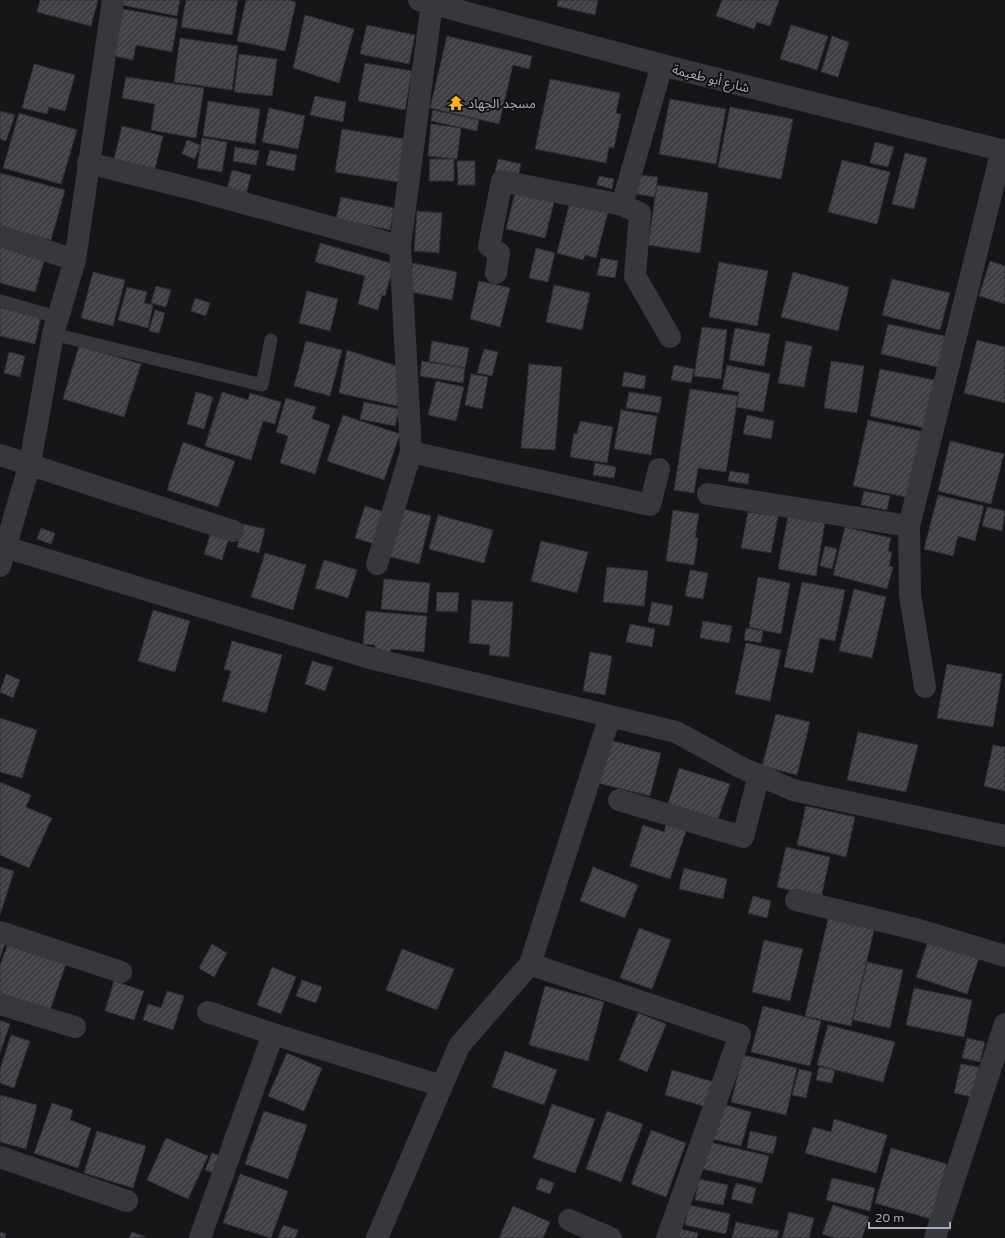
<svg xmlns="http://www.w3.org/2000/svg" width="1005" height="1238" font-family="'Varela Round','Noto Sans Arabic',sans-serif">
  <defs>
    <pattern id="building-hatch" width="6" height="6" patternUnits="userSpaceOnUse"><rect width="6" height="6" fill="#404145"/><path d="M-1 1l2-2M0 6l6-6M5 7l2-2" fill="none" stroke="#595a5e"/></pattern>
  </defs>
  <rect width="100%" height="100%" fill="#161618"/>
  <path fill="url(#building-hatch)" stroke="#303034" d="M40,0H98L91,26L37,12Z
    M123,0H180L177,16L122,5Z
    M186,0H238L232,35L181,27Z
    M246,0H288L296,2L285,51L237,41Z
    M558,0H598L595,15L557,6Z
    M722,0H779L770,26L757,22L754,29L716,16Z
    M123,9L178,19L172,52L136,45L133,60L114,56Z
    M305,15L354,29L339,83L293,68Z
    M367,25L415,35L409,64L360,54Z
    M791,25L828,36L817,70L780,59Z
    M447,36L532,56L529,69L513,65L499,124L430,108Z
    M832,36L849,42L838,77L821,72Z
    M180,38L238,46L232,90L174,82Z
    M239,54L277,59L272,96L234,92Z
    M365,63L412,71L405,110L358,101Z
    M34,64L75,75L65,111L49,107L47,114L22,108Z
    M126,77L204,88L196,138L151,130L155,104L122,98Z
    M550,79L620,93L616,113L621,114L614,148L609,147L606,163L535,149Z
    M315,96L346,102L343,122L310,115Z
    M670,99L726,109L716,164L659,154Z
    M208,101L260,109L255,144L203,136Z
    M730,107L793,119L781,179L718,167Z
    M269,108L305,116L298,149L262,142Z
    M433,110L479,120L477,131L431,121Z
    M0,111L15,115L6,141L0,139Z
    M19,113L77,130L61,184L3,168Z
    M431,124L461,128L457,159L428,156Z
    M122,126L163,136L155,169L114,159Z
    M342,129L405,139L398,182L335,172Z
    M202,138L227,142L222,172L197,168Z
    M187,140L200,145L195,159L182,154Z
    M875,142L894,147L888,167L870,163Z
    M235,147L259,151L256,165L233,161Z
    M270,150L297,155L294,171L266,165Z
    M905,153L927,158L914,209L892,204Z
    M430,159H454V181H429Z
    M498,159L521,164L518,177L495,172Z
    M842,160L890,172L877,224L828,212Z
    M457,161H475V185H458Z
    M232,170L251,175L246,194L227,189Z
    M0,173L65,190L51,240L0,227Z
    M632,174L658,177L655,197L629,193Z
    M599,176L614,179L612,189L597,185Z
    M657,185L708,193L700,253L648,245Z
    M515,193L554,202L545,238L506,229Z
    M341,197L394,208L390,230L336,219Z
    M571,198L609,208L596,258L585,255L583,260L557,253Z
    M417,211L442,213L439,253L414,251Z
    M0,241L46,254L35,292L0,283Z
    M320,243L394,264L385,296L382,295L378,310L358,304L365,276L315,262Z
    M536,248L555,253L548,282L529,278Z
    M601,258L618,261L615,278L597,275Z
    M990,261L1005,266V304L979,296Z
    M719,262L768,271L757,326L709,317Z
    M413,263L457,272L452,300L407,291Z
    M93,272L125,280L113,326L81,318Z
    M793,272L849,287L838,331L781,317Z
    M892,279L950,293L940,330L882,315Z
    M479,281L510,288L500,327L470,319Z
    M554,285L590,293L582,330L546,322Z
    M156,286L171,290L166,307L151,303Z
    M127,287L147,292L144,303L153,305L148,328L118,320Z
    M307,291L338,299L330,331L299,323Z
    M195,298L210,303L206,316L191,311Z
    M0,308L41,316L35,344L0,336Z
    M155,310L165,313L159,333L149,331Z
    M888,324L949,337L942,368L881,354Z
    M702,327L727,330L721,379L694,376Z
    M735,328L770,334L764,366L729,360Z
    M977,340L1005,347V403L964,393Z
    M306,341L342,350L330,396L294,386Z
    M432,341L469,348L465,368L429,361Z
    M786,341L812,346L804,387L778,383Z
    M79,346L141,364L124,417L63,399Z
    M484,349L498,352L492,376L477,373Z
    M347,350L400,367L397,406L339,393Z
    M9,352L25,356L20,377L4,373Z
    M422,361L465,368L463,383L420,376Z
    M831,361L864,366L857,413L824,408Z
    M529,364L562,367L555,450L521,448Z
    M674,365L694,369L691,383L671,380Z
    M727,365L770,374L763,412L736,407L739,392L722,389Z
    M880,369L939,381L929,429L870,416Z
    M624,372L646,376L644,389L622,386Z
    M471,374L488,377L482,409L465,405Z
    M436,381L464,387L456,421L428,415Z
    M690,389L738,396L726,472L698,468L694,493L674,490Z
    M196,392L213,397L204,429L187,424Z
    M222,392L248,400L250,393L281,402L275,424L263,421L251,460L205,446Z
    M629,392L662,397L659,413L626,408Z
    M286,398L316,407L312,419L330,425L315,474L280,463L288,436L276,432Z
    M364,402L399,409L395,426L360,419Z
    M621,410L657,416L651,455L614,449Z
    M343,415L400,434L384,480L327,461Z
    M747,415L774,421L771,439L743,434Z
    M868,420L924,432L910,498L853,486Z
    M580,421L613,427L607,463L570,457L574,433L577,434Z
    M950,441L1004,454L991,504L938,491Z
    M183,442L235,461L218,507L167,490Z
    M595,463L616,467L614,478L593,475Z
    M730,471L749,474L748,484L728,481Z
    M864,491L890,496L887,510L861,505Z
    M938,495L984,506L975,541L958,536L953,556L924,549Z
    M365,506L387,513L378,545L355,538Z
    M987,507L1005,511L1002,531L982,526Z
    M399,508L431,516L419,564L387,556Z
    M673,510L699,514L695,538H698L694,565L666,561Z
    M748,512L778,516L771,553L741,548Z
    M438,515L493,530L484,563L429,549Z
    M788,516L825,522L816,576L778,569Z
    M243,524L265,529L259,553L237,547Z
    M845,527L891,538L888,551L892,552L889,566L893,567L887,589L833,575Z
    M41,528L55,533L51,544L37,539Z
    M211,532L229,537L222,560L204,554Z
    M541,541L588,552L577,593L531,581Z
    M825,546L837,549L832,569L820,566Z
    M265,553L306,565L293,610L251,597Z
    M324,560L357,570L348,598L315,588Z
    M607,567L648,571L644,606L603,602Z
    M690,570L708,573L703,599L685,596Z
    M758,577L790,583L781,634L749,627Z
    M384,579L430,583L427,613L381,609Z
    M802,582L845,590L835,641L820,638L813,673L784,667Z
    M854,589L886,597L872,658L839,651Z
    M437,592L459,593L457,612L436,611Z
    M472,600L513,602L509,657L489,655L490,645L469,643Z
    M652,602L673,606L669,626L648,622Z
    M153,610L190,621L175,672L138,661Z
    M366,611L427,616L424,652L391,649L390,652L375,651V645L363,644Z
    M703,621L732,626L729,643L700,638Z
    M630,624L655,629L652,647L626,642Z
    M746,628L763,631L761,643L744,640Z
    M232,641L282,655L266,713L222,701L231,671L224,669Z
    M746,643L781,650L770,701L735,694Z
    M590,652L612,656L605,695L583,691Z
    M312,661L333,667L325,691L305,684Z
    M947,664L1002,674L993,727L937,718Z
    M6,674L20,680L13,698L0,692Z
    M776,714L810,722L797,775L762,766Z
    M0,718L37,730L22,778L0,772Z
    M858,732L918,745L906,792L847,780Z
    M609,740L661,753L650,796L598,783Z
    M993,745L1005,747V791L984,786Z
    M679,768L730,784L718,819L668,804Z
    M0,782L31,795L26,807L52,818L29,868L0,855Z
    M806,806L855,817L846,857L797,845Z
    M667,821L687,828L670,879L630,866L643,825L664,832Z
    M786,847L830,857L821,898L777,887Z
    M0,867L14,871L0,915Z
    M593,867L638,885L625,918L580,901Z
    M684,868L727,879L723,899L679,889Z
    M753,896L771,901L767,918L748,913Z
    M830,911L876,922L851,1026L805,1016Z
    M639,928L671,940L652,989L620,978Z
    M929,938L980,955L967,994L916,977Z
    M764,940L803,949L790,1001L752,992Z
    M0,941L5,943L0,958Z
    M8,944L66,964L50,1010L0,993V965Z
    M212,944L227,953L214,977L199,968Z
    M402,949L454,969L437,1010L386,990Z
    M867,962L903,970L890,1028L853,1020Z
    M272,967L296,977L281,1014L257,1005Z
    M302,980L322,987L316,1003L296,996Z
    M114,981L144,991L134,1020L105,1011Z
    M545,986L604,1002L588,1061L529,1045Z
    M914,988L972,1000L964,1037L906,1025Z
    M167,991L184,996L173,1030L143,1020L148,1004L161,1008Z
    M763,1006L821,1021L810,1066L751,1052Z
    M638,1013L666,1024L647,1072L619,1060Z
    M0,1020L10,1024L0,1053Z
    M828,1025L895,1042L883,1082L817,1065Z
    M11,1035L30,1041L14,1088L0,1083V1069Z
    M967,1038L985,1042L980,1062L962,1058Z
    M505,1051L557,1070L544,1105L492,1087Z
    M287,1053L322,1068L304,1111L268,1096Z
    M743,1055L797,1068L786,1115L731,1102Z
    M961,1064L979,1067L972,1097L954,1093Z
    M819,1067L835,1070L832,1083L816,1080Z
    M799,1069L812,1072L806,1098L792,1095Z
    M672,1070L714,1082L707,1107L665,1095Z
    M0,1095L37,1105L26,1149L0,1142Z
    M52,1103L73,1110L70,1120L91,1128L78,1168L34,1153Z
    M552,1104L595,1119L575,1173L533,1158Z
    M722,1104L751,1112L741,1146L713,1139Z
    M264,1111L307,1125L288,1179L245,1164Z
    M607,1111L643,1124L621,1182L586,1169Z
    M834,1119L887,1135L876,1173L805,1153L813,1127L831,1132Z
    M651,1130L686,1143L666,1197L631,1184Z
    M97,1131L146,1146L133,1188L84,1173Z
    M750,1131L777,1137L773,1154L747,1148Z
    M166,1138L208,1156L188,1199L147,1180Z
    M709,1142L769,1156L762,1183L702,1169Z
    M891,1148L947,1164L931,1219L875,1203Z
    M212,1153L223,1157L217,1174L205,1170Z
    M240,1174L288,1191L271,1238L223,1223Z
    M540,1178L554,1183L550,1194L536,1189Z
    M832,1178L875,1188L870,1211L826,1200Z
    M699,1179L728,1185L723,1205L695,1200Z
    M736,1183L756,1188L752,1204L731,1199Z
    M689,1205L730,1214L726,1234L685,1225Z
    M833,1205L869,1217L862,1238H835L822,1234Z
    M513,1206L550,1222L543,1238H499Z
    M789,1212L814,1218L809,1238H782Z
    M736,1222L779,1231L777,1238H732Z
    M283,1225L298,1230L295,1238H278Z
    M680,1229L698,1233L697,1238H678Z
    M0,1232L6,1234L5,1238H0Z
    M132,1232L146,1237L129,1238Z"/>
  <g fill="none" stroke-linecap="round" stroke-linejoin="round">
    <path stroke="#37383d" stroke-width="13" d="M0,301L57,317
      M53,334L262,385L271,340"/>
    <path stroke="#37383d" stroke-width="22" d="M88,163L185,187L400,246
      M622,205L640,213L635,276L670,337
      M0,236L75,260
      M496,273L499,253L489,246L502,181L622,205L662,65
      M411,452L650,505L659,469
      M0,455L233,531
      M708,494L909,526
      M5,547L370,658L676,732L740,767L793,790L1005,836
      M377,564L411,452L400,246L432,3
      M0,566L30,463L53,334L75,260L113,0
      M925,687L910,595L909,526L1002,150
      M619,800L743,837L759,775
      M796,900L919,930L1005,956
      M0,932L121,972
      M530,964L740,1035L667,1238
      M0,1004L75,1027
      M208,1012L273,1034L442,1086
      M0,1157L127,1201
      M569,1220L611,1238
      M200,1238L273,1034
      M377,1238L459,1046L530,964L610,716
      M935,1238L1005,1024"/>
    <path stroke="#37383d" stroke-width="22" d="M419,0L662,65L1005,151"/>
  </g>
  <defs>
    <symbol id="temple-bare" viewBox="-9 -9 18 18"><path d="M0-6L5-2H3V0L6.5 2.5H4V6H1.5V3h-3V6H-4V2.5H-6.5L-3 0V-2H-5Z" fill="#f2b134" stroke="#111113" stroke-width="2.5" paint-order="stroke"/></symbol>
  </defs>
  <g fill-rule="evenodd">
    <use href="#temple-bare" x="445" y="92" width="22" height="22"/>
  </g>
  <g text-anchor="middle" stroke-width="4" stroke-linejoin="round" paint-order="stroke">
    <g font-size="13" fill="#a8adb8" stroke="#111113">
      <text transform="translate(711 78) rotate(14)" y="5">شارع أبو طعيمة</text>
    </g>
    <g font-size="13" fill="#a8adb8" stroke="#111113" text-anchor="start">
      <text x="468" y="108">مسجد الجهاد</text>
    </g>
  </g>
  <path d="M869 1222v6h81v-6" fill="none" stroke="#a8adb8" stroke-width="2"/>
  <text x="875" y="1222" font-size="12" fill="#a8adb8" stroke="#111113" stroke-width="3" paint-order="stroke">20 m</text>
</svg>
